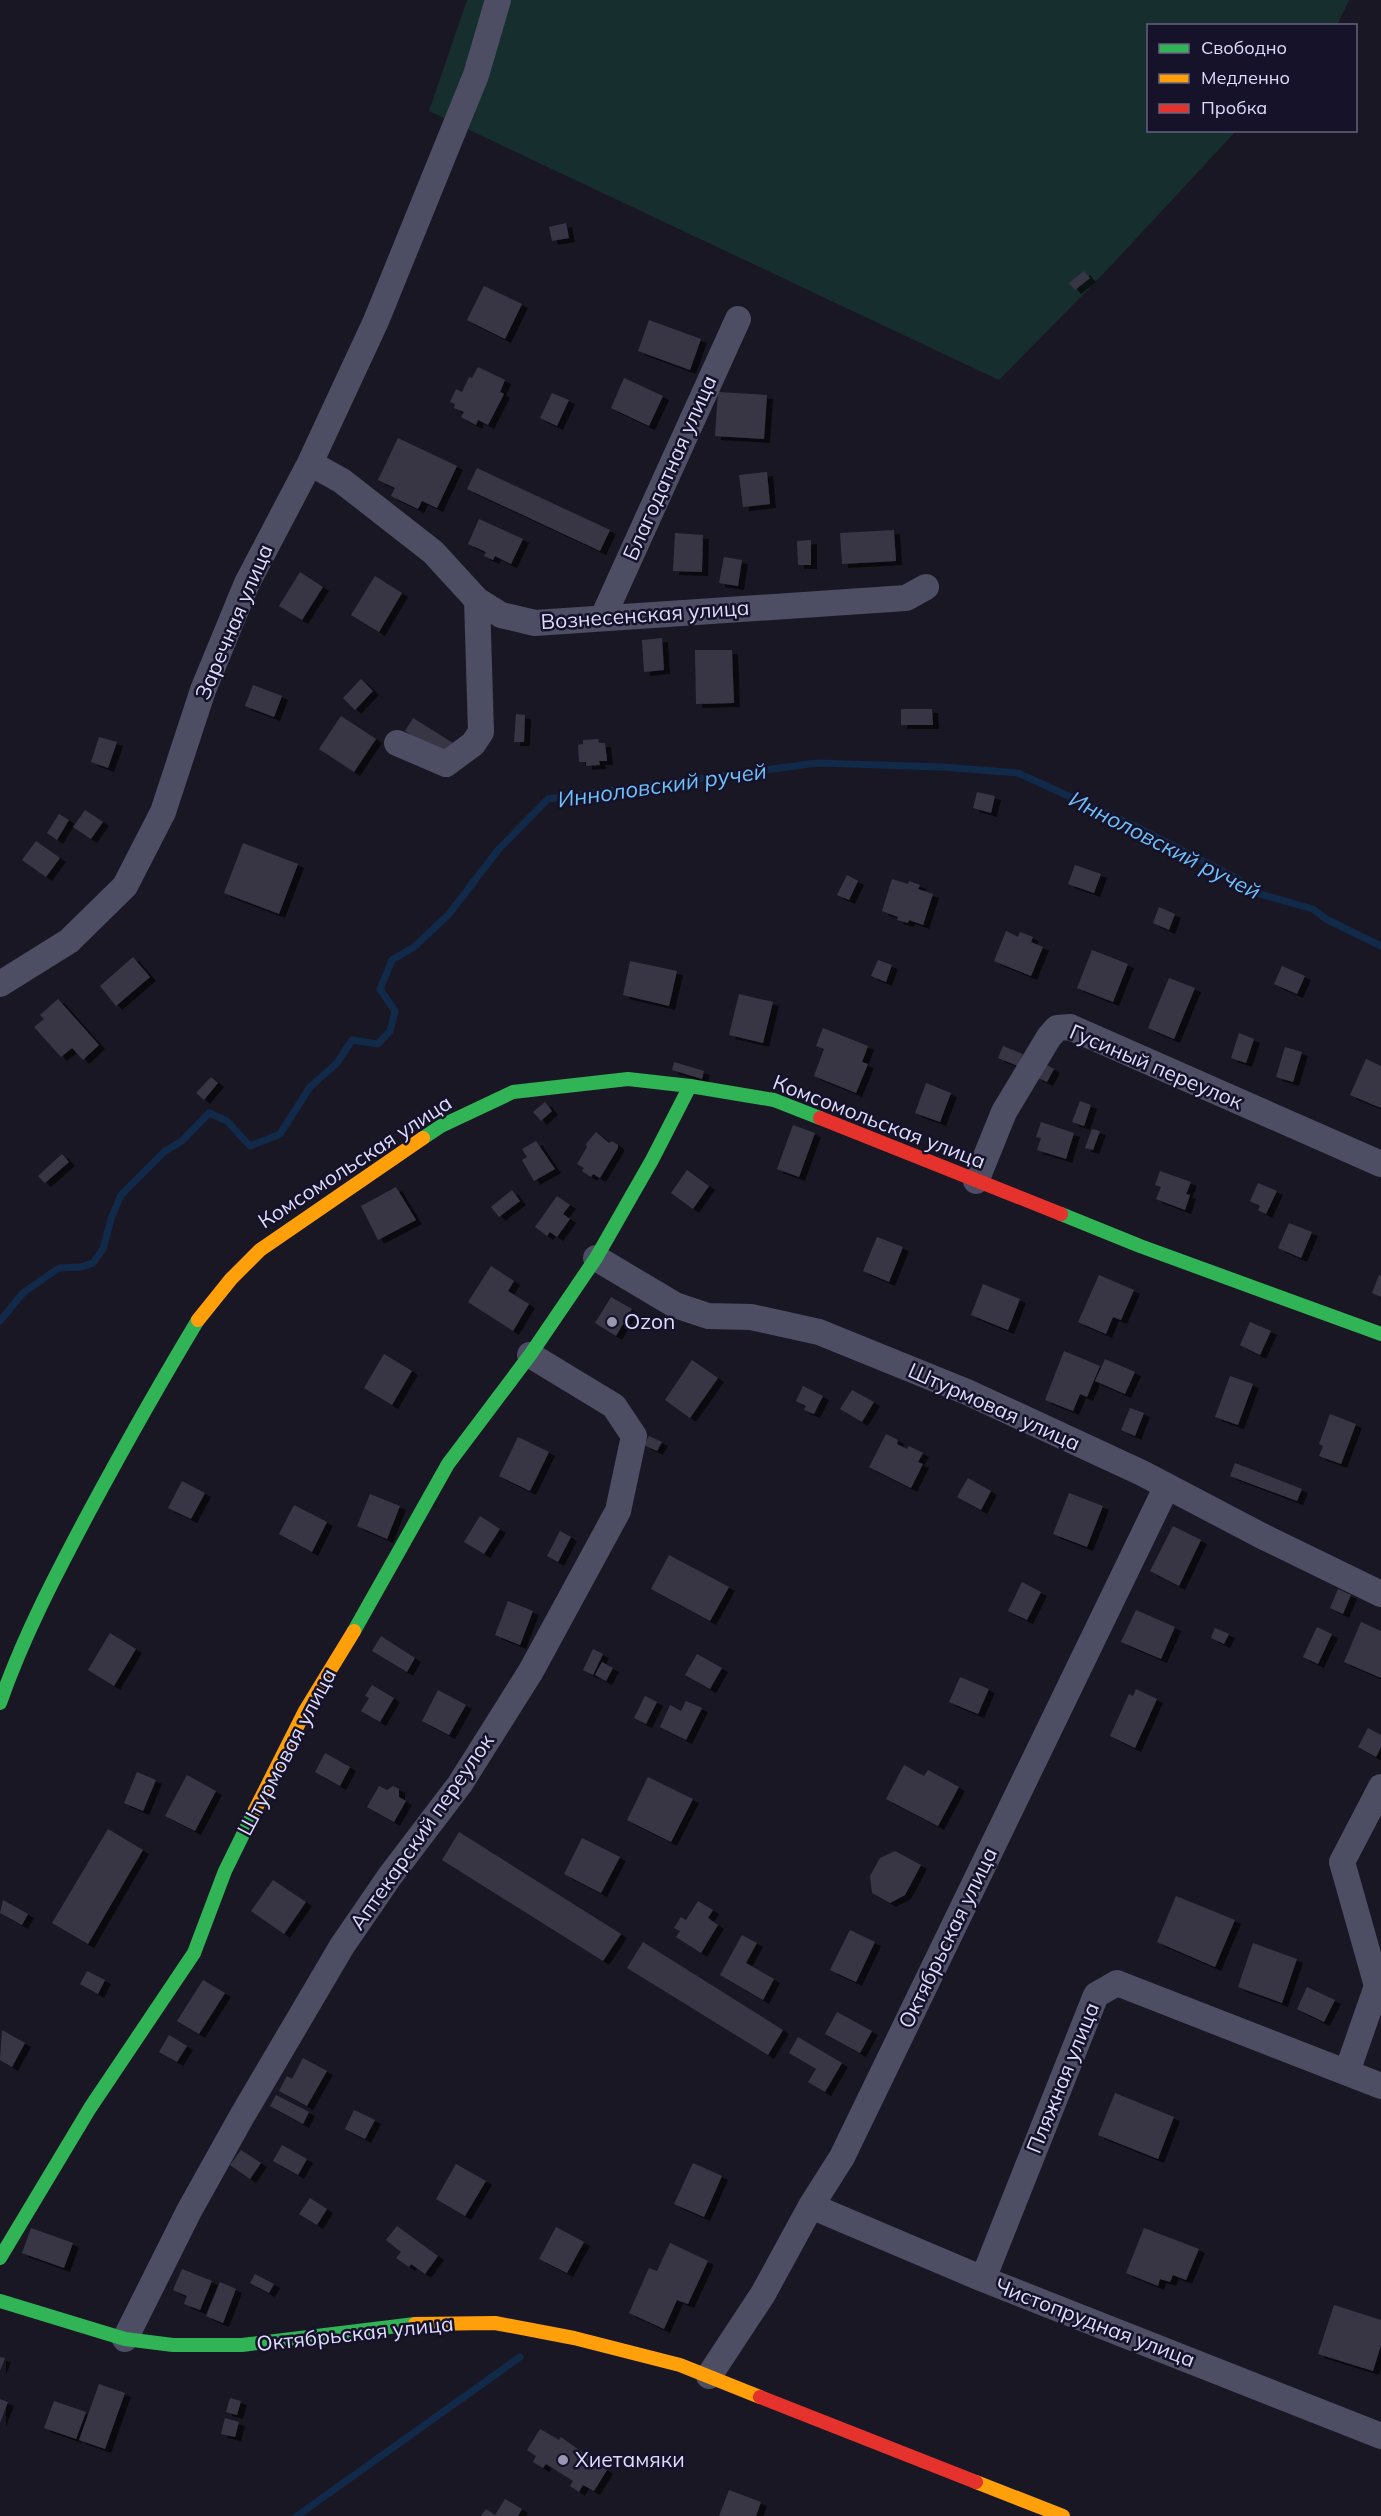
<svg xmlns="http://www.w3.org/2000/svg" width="1381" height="2516" font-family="Mulish,sans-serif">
  <defs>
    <filter id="shadow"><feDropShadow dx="6" dy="4" stdDeviation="0" flood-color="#0009"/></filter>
  </defs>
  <rect width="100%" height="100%" fill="#191724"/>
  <path fill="#162f2e" d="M467,0H1349L1337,25L1148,26V130L1236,131L1106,271L999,380L429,111Z"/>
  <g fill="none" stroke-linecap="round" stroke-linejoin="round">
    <path stroke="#122a4a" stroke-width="7" d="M0,1321L23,1293L59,1268L81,1267L93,1263L103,1249L111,1219L121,1195L165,1151L182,1141L209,1113L227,1121L250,1146L280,1134L310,1087L337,1063L352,1040L378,1044L390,1031L395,1011L380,989L392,960L414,947L449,914L498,850L548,799L817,763L942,767L1018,773L1139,828L1240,880L1253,892L1313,909L1326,919L1381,946
      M297,2516L520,2357"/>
  </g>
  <path fill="#383645" filter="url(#shadow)" d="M566,223L569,238L552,241L549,227Z
    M1084,271L1090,278L1075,290L1069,283Z
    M484,286L522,304L505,339L467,320Z
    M649,320L701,339L690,370L638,351Z
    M478,367L505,380L500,392L504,394L488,425L478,420L476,425L461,417L464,412L454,408L455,404L450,402L456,389L462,392L469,377L472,378Z
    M624,378L663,396L649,426L611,408Z
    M718,392L767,395L764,439L715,436Z
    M552,393L569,400L557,426L540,418Z
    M398,438L457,466L437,508L422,501L418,509L391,496L395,488L378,480Z
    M477,468L610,530L600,551L467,489Z
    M767,472L770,504L743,507L739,475Z
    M479,519L523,539L511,564L495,556L493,560L484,556L486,552L468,544Z
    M894,530L896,561L842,564L840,533Z
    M675,533L703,535L702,572L673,571Z
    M811,540V565H798L797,541Z
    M724,557L742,560L738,586L719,583Z
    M300,572L323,587L302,620L279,606Z
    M375,576L402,593L379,632L351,615Z
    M662,638L664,670L644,672L642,640Z
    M695,650H732L734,703L696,704Z
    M361,679L373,691L355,710L343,698Z
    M253,685L282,696L274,717L245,706Z
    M901,709H932L933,725H901Z
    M516,714L525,715L524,742H514Z
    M341,716L376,739L354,772L319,749Z
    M413,718L453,743L444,756L405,731Z
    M99,737L117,742L108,768L91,762Z
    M598,739L599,743H605L607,761H599L600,765L586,766V762H579L578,745L583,744V740Z
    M977,792L995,796L991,813L973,808Z
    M85,810L103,822L91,839L73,827Z
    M59,814L69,820L57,840L47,833Z
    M36,841L60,858L46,877L22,860Z
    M243,843L298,864L279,914L224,893Z
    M1075,865L1101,874L1094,893L1068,884Z
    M847,875L858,881L849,900L837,895Z
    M892,879L908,884L909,881L920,885L918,889L933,894L923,925L909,920L908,923L897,920L898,917L882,911Z
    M1159,907L1175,914L1169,930L1153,923Z
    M1006,931L1018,937L1020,932L1033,937L1031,942L1043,947L1031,976L994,961Z
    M1092,950L1128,964L1113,1002L1077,988Z
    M133,957L150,977L116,1006L100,986Z
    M878,960L892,965L886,982L871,976Z
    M630,961L677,971L669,1006L623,995Z
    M1282,966L1305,976L1297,994L1274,984Z
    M1169,978L1195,988L1174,1039L1148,1028Z
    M739,994L773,1002L763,1043L729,1035Z
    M58,999L99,1045L83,1060L72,1048L61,1057L34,1027L44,1019L40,1015Z
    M823,1028L868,1046L862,1062L868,1064L856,1093L814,1076L824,1049L816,1046Z
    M1239,1033L1254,1039L1246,1063L1231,1058Z
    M1003,1046L1023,1054L1018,1066L998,1058Z
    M1285,1047L1302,1052L1293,1082L1276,1077Z
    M1366,1059L1381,1066V1108L1350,1095Z
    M674,1062L704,1071L702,1079L672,1070Z
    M1043,1063L1054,1069L1047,1082L1036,1077Z
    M211,1077L218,1083L204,1100L196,1093Z
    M926,1083L951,1093L940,1122L915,1113Z
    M1080,1101L1091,1105L1084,1126L1072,1122Z
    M545,1102L552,1111L541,1121L533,1112Z
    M1041,1122L1074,1133L1066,1159L1037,1150L1041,1138L1036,1137Z
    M793,1125L815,1133L799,1177L777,1169Z
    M1092,1129L1100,1131L1093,1150L1085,1148Z
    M596,1132L609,1143L612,1141L618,1145V1148L600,1178L593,1174L591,1177L582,1171L584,1168L577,1164L587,1147L586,1144Z
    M536,1141L555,1169L534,1181L522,1160L527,1157L522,1149Z
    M62,1154L69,1162L45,1183L38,1176Z
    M687,1170L709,1186L693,1209L671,1193Z
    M1160,1171L1191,1182L1186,1194L1190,1195L1185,1210L1156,1199L1161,1187L1155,1185Z
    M1258,1183L1277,1191L1266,1214L1258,1210L1260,1206L1250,1201Z
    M396,1187L416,1220L378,1240L361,1206Z
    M512,1190L520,1201L499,1217L491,1207Z
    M557,1196L570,1205L563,1214L570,1219L557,1237L550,1232L547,1236L535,1227Z
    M1289,1223L1312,1232L1301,1258L1278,1248Z
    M877,1237L903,1247L889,1282L863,1271Z
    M491,1266L514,1281L508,1291L529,1304L513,1331L468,1302Z
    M1099,1275L1134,1290L1121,1320L1113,1317L1106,1334L1078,1322Z
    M1379,1275L1381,1276V1297L1372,1293Z
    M983,1284L1020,1299L1008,1330L971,1315Z
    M611,1297L632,1309L616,1336L595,1323Z
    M1250,1322L1271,1331L1260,1355L1240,1345Z
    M1064,1351L1100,1366L1087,1397L1080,1394L1073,1411L1045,1400Z
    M384,1354L412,1371L392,1405L364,1388Z
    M1105,1359L1135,1372L1125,1394L1095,1381Z
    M692,1360L718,1378L690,1418L665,1400Z
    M1230,1376L1253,1384L1238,1425L1215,1417Z
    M803,1386L823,1396L814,1414L804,1410L806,1406L796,1401Z
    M852,1390L874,1402L862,1422L840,1409Z
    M1130,1408L1144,1413L1135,1436L1121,1430Z
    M1330,1414L1356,1424L1341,1464L1319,1456L1323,1446L1319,1444Z
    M886,1434L898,1440L897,1444L907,1449L909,1446L923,1453L918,1462L923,1464L911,1488L869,1467Z
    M649,1436L662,1442L657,1451L644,1445Z
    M518,1437L549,1452L530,1491L499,1476Z
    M1235,1463L1302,1489L1297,1501L1230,1476Z
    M968,1478L991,1491L981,1510L957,1497Z
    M182,1481L205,1493L191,1519L168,1508Z
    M1069,1493L1103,1506L1087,1547L1053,1534Z
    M370,1494L400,1506L387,1539L357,1526Z
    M294,1505L327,1522L312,1552L279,1534Z
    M480,1516L500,1529L484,1554L464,1542Z
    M1173,1526L1201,1540L1179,1586L1150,1571Z
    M560,1531L571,1537L558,1562L547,1556Z
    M669,1555L729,1587L710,1621L651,1589Z
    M1022,1582L1041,1592L1027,1620L1008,1611Z
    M1338,1589L1351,1595L1343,1614L1330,1608Z
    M508,1601L533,1611L520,1645L495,1635Z
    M1136,1610L1175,1627L1161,1659L1121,1642Z
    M1361,1622L1381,1631V1678L1344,1662Z
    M1317,1627L1332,1634L1318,1664L1303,1657Z
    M1215,1628L1229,1634L1224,1644L1211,1638Z
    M110,1633L136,1649L114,1686L88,1670Z
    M381,1636L415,1658L407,1672L372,1651Z
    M593,1649L603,1654L593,1675L583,1670Z
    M697,1654L722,1668L710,1689L685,1675Z
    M602,1662L613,1668L606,1681L595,1675Z
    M960,1677L989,1689L978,1714L949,1702Z
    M372,1685L394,1698L380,1722L361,1711L369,1698L365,1696Z
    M1136,1689L1157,1699L1135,1748L1110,1736L1129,1694L1133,1696Z
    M438,1690L466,1705L449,1735L422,1721Z
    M645,1696L657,1702L646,1724L634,1718Z
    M686,1701L702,1708L686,1740L660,1727L670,1705L681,1711Z
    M1368,1728L1381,1735V1747L1376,1757L1358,1747Z
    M325,1753L350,1767L340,1786L315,1772Z
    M904,1765L924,1776L928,1770L959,1787L938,1826L886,1799Z
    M137,1772L156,1780L143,1811L124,1803Z
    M187,1775L216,1791L195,1831L165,1816Z
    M648,1777L693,1799L671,1842L627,1820Z
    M379,1786L387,1790L393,1786L399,1789V1797L406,1801L394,1822L367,1807Z
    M108,1829L143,1850L88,1944L52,1923Z
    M459,1832L621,1934L603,1961L442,1860Z
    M582,1838L620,1857L601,1893L564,1874Z
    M895,1851L921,1865L905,1895L890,1903L872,1893L870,1876L880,1858Z
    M273,1880L306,1902L284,1934L251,1911Z
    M1176,1896L1235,1920L1215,1967L1157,1942Z
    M3,1900L28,1914L22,1925L0,1913Z
    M698,1901L713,1910L708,1918L718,1925L701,1953L676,1937L680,1931L674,1928L681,1917L686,1920Z
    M850,1930L875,1942L856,1982L830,1970Z
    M742,1935L757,1943L746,1963L774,1979L763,2000L720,1975Z
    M643,1942L783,2030L768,2055L627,1968Z
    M1253,1943L1297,1959L1282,2003L1238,1987Z
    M87,1971L105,1980L98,1994L80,1984Z
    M203,1980L225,1993L199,2034L177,2021Z
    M1307,1987L1335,2000L1324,2022L1297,2009Z
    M837,2012L872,2031L860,2053L825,2034Z
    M2,2030L25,2043L12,2067L0,2060Z
    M169,2035L187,2046L177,2062L159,2052Z
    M798,2037L842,2063L825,2092L808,2082L816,2069L789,2053Z
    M303,2058L327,2071L307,2106L279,2091L287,2076L292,2079Z
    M1115,2093L1174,2117L1158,2159L1098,2135Z
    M276,2095L309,2112L303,2124L270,2106Z
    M354,2110L375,2120L365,2139L345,2129Z
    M282,2145L307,2159L298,2175L273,2161Z
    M241,2150L261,2163L250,2179L230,2165Z
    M693,2163L722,2176L704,2217L674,2204Z
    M456,2164L486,2181L465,2216L436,2199Z
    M310,2198L327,2209L317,2225L299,2214Z
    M397,2226L438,2256L425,2274L411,2264L409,2267L396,2258L401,2252L386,2240Z
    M556,2227L584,2242L567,2273L539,2259Z
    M31,2228L73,2243L64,2268L22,2253Z
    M1144,2228L1199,2249L1186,2280L1173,2275L1170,2282L1160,2279L1158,2286L1126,2273Z
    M670,2243L708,2261L688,2304L677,2300L664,2329L629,2313L649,2268L657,2271Z
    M182,2269L212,2281L200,2310L184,2304L187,2296L173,2290Z
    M255,2274L274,2284L269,2293L250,2283Z
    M220,2282L236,2289L223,2323L206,2316Z
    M1334,2305L1381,2320V2345L1373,2371L1318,2354Z
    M0,2357L5,2358L0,2371Z
    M99,2384L125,2393L105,2449L79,2440Z
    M230,2398L241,2401L237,2415L226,2412Z
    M0,2399L8,2402L0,2423Z
    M54,2401L86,2412L76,2439L44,2428Z
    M225,2418L239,2422L235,2437L221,2434Z
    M540,2429L559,2440L561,2437L607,2470L594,2491L583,2485L579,2492L570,2486L573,2481L546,2464L543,2468L533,2462L536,2456L527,2450Z
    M729,2490L761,2502L756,2516H719Z
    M505,2499L522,2509L518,2516H481L486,2509L495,2515Z"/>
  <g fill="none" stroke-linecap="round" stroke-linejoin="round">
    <path stroke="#4d4d64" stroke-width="26" d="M310,463L342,481L433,552L477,600L501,615L535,623L906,598L926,587
      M603,617L738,319
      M397,743L446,764L473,744L481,732L477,600
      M0,984L69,941L125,886L163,812L203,690L247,583L310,463L376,321L476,75L498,0
      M976,1181L1004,1112L1049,1037L1057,1028L1070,1027L1381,1164
      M596,1258L675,1305L708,1316L751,1317L819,1332L967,1392L1142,1473L1262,1536L1381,1594
      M1347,2072L1377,1986L1342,1862L1381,1787
      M811,2206L983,2279L1381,2436
      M983,2279L1096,1995L1117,1983L1381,2086
      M125,2339L189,2211L242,2116L342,1946L390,1876L460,1784L531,1671L618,1511L634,1436L614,1406L530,1355
      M709,2376L763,2294L811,2206L842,2157L1166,1488"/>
    <path stroke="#30b455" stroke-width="14" d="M423,1138L441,1126L513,1092L628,1079L690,1086L774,1100L820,1118
      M1061,1214L1140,1246L1381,1334
      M354,1631L448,1464L530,1355L596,1258L652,1160L690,1086
      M0,1703C23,1637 56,1574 89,1512C124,1447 160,1383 198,1320
      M0,2258L90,2108L194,1953L225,1871L255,1810
      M0,2301L125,2339L173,2345H242L415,2324"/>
    <path stroke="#ff9f0a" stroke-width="14" d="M198,1320L231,1279L260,1250L423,1138
      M255,1810L305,1711L354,1631
      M415,2324L495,2323L574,2338L680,2365L760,2397
      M976,2482L1063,2516"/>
    <path stroke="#e5322d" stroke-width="14" d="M820,1118L1061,1214
      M760,2397L976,2482"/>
  </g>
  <g fill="#9997b1" stroke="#151229" stroke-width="2">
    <circle cx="612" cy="1322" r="6"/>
    <circle cx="563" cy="2460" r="6"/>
  </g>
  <g text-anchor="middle" stroke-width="5" stroke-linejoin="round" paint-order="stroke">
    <g font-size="21" fill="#dedcfd" stroke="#151229">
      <text transform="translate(670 468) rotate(-66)" y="7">Благодатная улица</text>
      <text transform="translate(645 615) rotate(-4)" y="7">Вознесенская улица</text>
      <text transform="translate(234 622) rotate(-67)" y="7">Заречная улица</text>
      <text transform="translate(1156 1067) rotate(23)" y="7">Гусиный переулок</text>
      <text transform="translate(879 1122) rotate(21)" y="7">Комсомольская улица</text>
      <text transform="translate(355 1162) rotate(-33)" y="7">Комсомольская улица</text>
      <text transform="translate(994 1407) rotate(24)" y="7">Штурмовая улица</text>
      <text transform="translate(287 1752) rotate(-62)" y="7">Штурмовая улица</text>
      <text transform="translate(422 1832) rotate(-55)" y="7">Аптекарский переулок</text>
      <text transform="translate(948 1938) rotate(-64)" y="7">Октябрьская улица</text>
      <text transform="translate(1063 2078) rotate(-68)" y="7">Пляжная улица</text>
      <text transform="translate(1095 2323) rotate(21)" y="7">Чистопрудная улица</text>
      <text transform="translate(355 2334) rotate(-6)" y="7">Октябрьская улица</text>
    </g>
    <g font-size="21" fill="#dedcfd" stroke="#151229" text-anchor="start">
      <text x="624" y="1329">Ozon</text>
      <text x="575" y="2467">Хиетамяки</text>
    </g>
    <g font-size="22" font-style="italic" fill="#6fc0f9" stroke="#151229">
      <text transform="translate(662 785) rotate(-8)" y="8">Инноловский ручей</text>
      <text transform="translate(1165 845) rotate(27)" y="8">Инноловский ручей</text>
    </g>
  </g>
  <rect x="1147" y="24" width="210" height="108" fill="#151229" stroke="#65637e" stroke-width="1.5"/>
  <rect x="1159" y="44" width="30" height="9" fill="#30b455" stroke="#65637e" stroke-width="1.5"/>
  <text x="1201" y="54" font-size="18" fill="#dedcfd">Свободно</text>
  <rect x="1159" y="74" width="30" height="9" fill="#ff9f0a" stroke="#65637e" stroke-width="1.5"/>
  <text x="1201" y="84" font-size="18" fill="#dedcfd">Медленно</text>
  <rect x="1159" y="104" width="30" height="9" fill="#e5322d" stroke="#65637e" stroke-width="1.5"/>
  <text x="1201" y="114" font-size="18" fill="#dedcfd">Пробка</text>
</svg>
